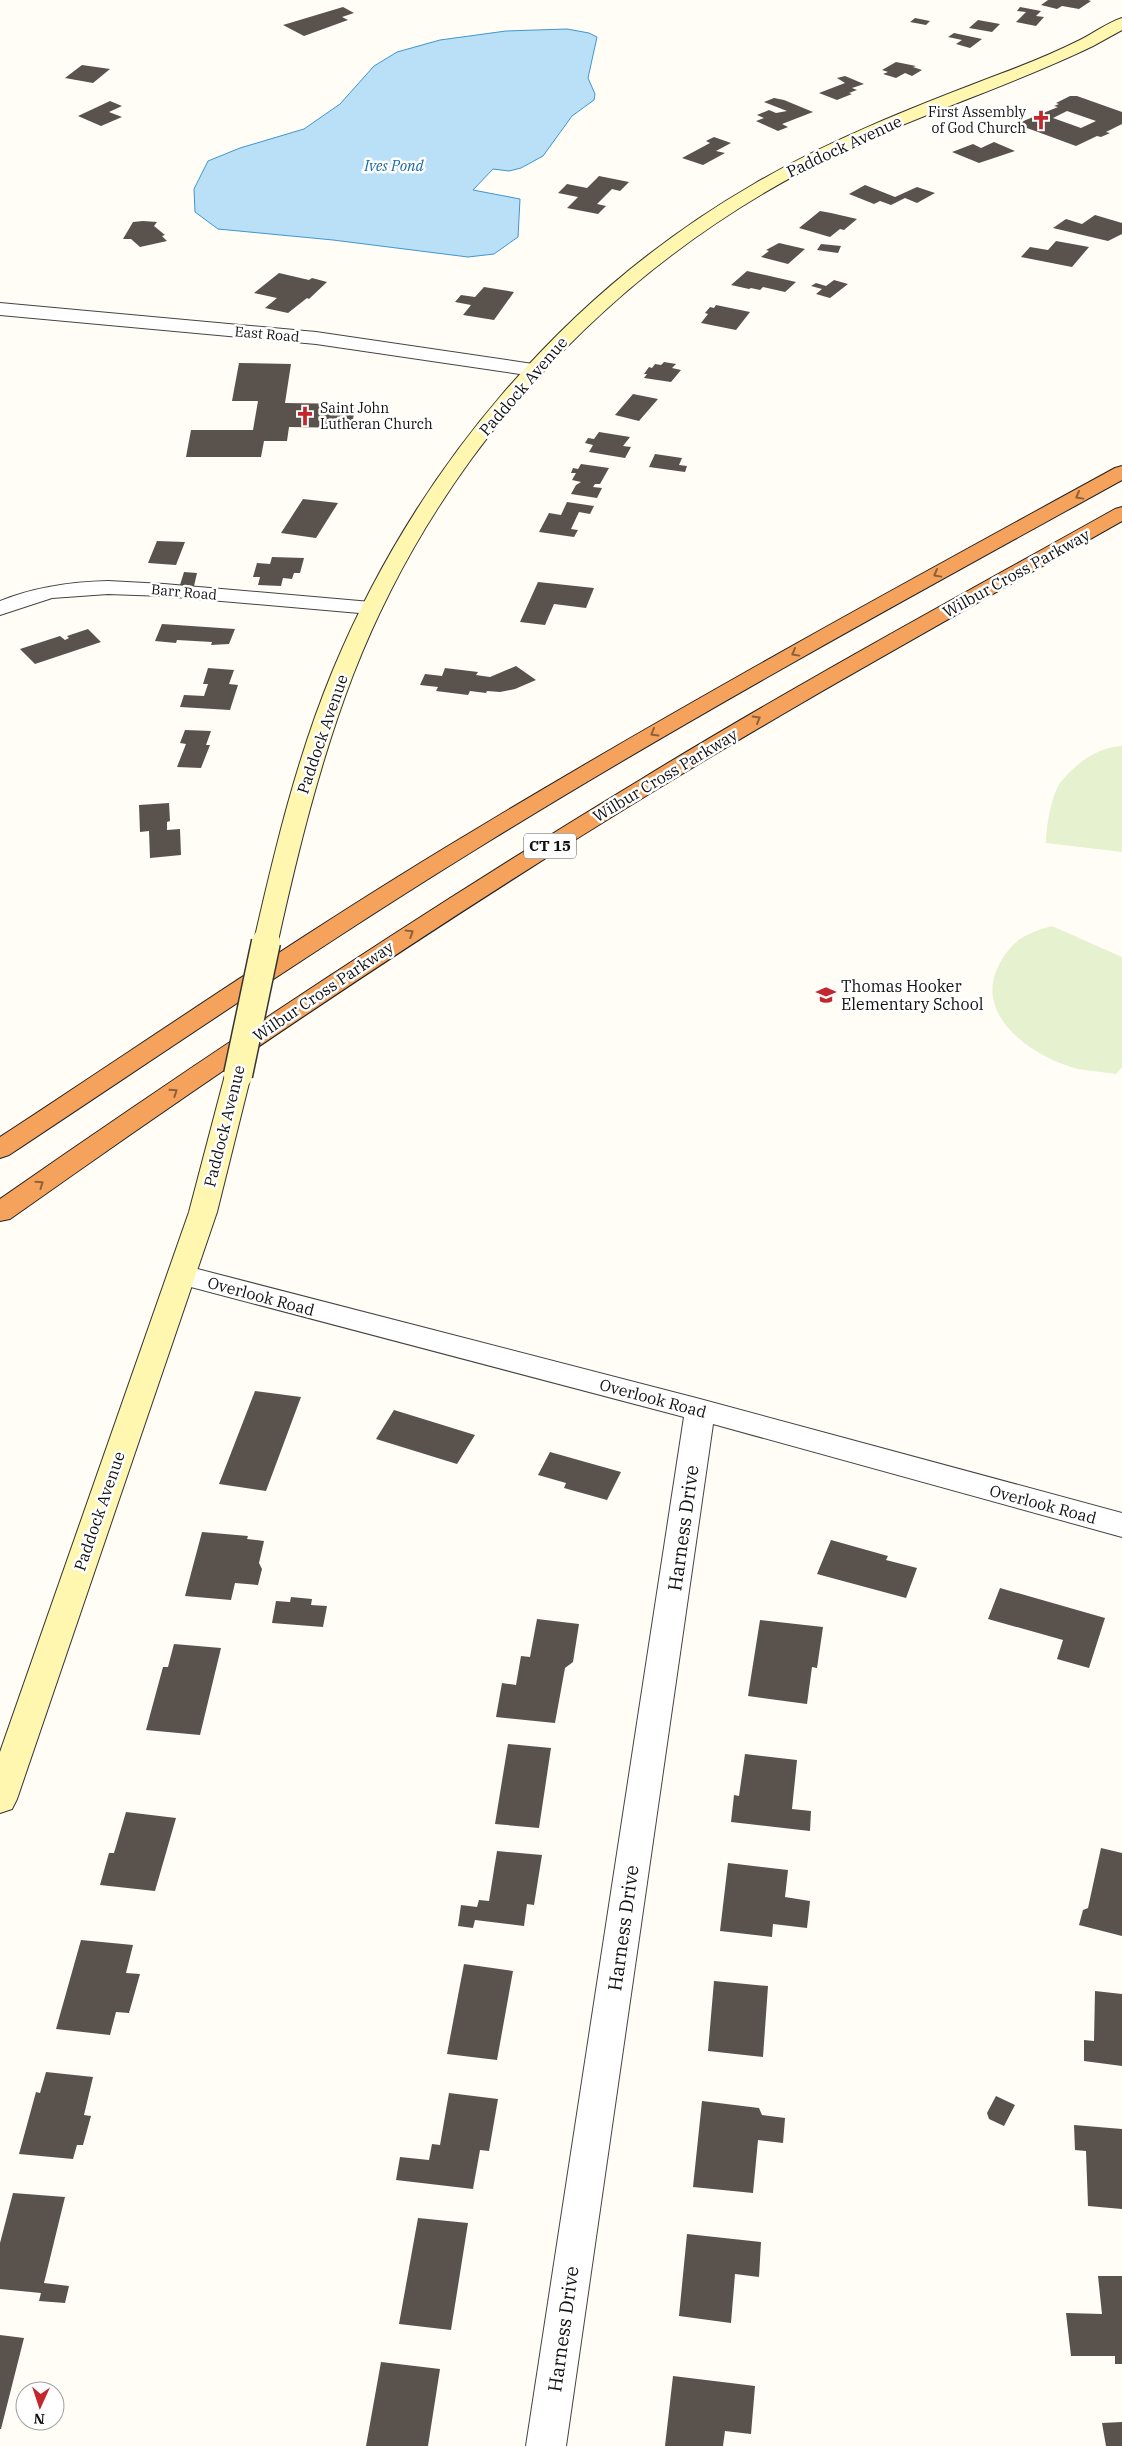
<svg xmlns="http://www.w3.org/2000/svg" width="1122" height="2446" font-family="'IBM Plex Serif',serif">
  <rect width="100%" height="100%" fill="#fffdf5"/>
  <path fill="#e6f2cf" d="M1122,746V852L1046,843C1046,828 1051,796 1060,783C1075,764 1097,747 1122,746Z
    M1052,926L1122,957V1067L1116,1074C1103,1072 1090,1071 1078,1069C1036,1059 975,1018 997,969C1010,941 1024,934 1052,926Z"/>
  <path fill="#b9e0f7" stroke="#3f96cf" d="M567,29L589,33L597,37L588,78L595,94L594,100L572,116L543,156L521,168L509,171L493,169L473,190L520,199L518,237L494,254L468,257L333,240L218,229L195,212L194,189L208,161L240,148L304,129L340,104L374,66L397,52L440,40L506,31Z"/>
  <path fill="#5a524d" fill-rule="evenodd" d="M1048,0H1088L1091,1L1079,9L1062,6L1057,9L1041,5Z
    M343,7L354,13L342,17L348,20L304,36L283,25Z
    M1020,7L1041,11L1036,16L1044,17L1036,26L1016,22L1026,12L1017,11Z
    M915,18L930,21L926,25L910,22Z
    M978,20L1000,24L992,32L969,28Z
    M954,33L982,39L970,48L956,44L962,40L948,37Z
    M896,62L916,66L913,67L922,70L912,76L905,73L896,78L883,74L888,72L882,70Z
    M82,65L110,69L93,83L65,78Z
    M845,76L864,84L852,88L857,90L849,93L852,94L837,100L819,93L845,83L837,78Z
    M1070,96H1077L1122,112V124L1106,132L1110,133L1101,137L1097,136L1076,146L1016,124L1058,107L1054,106L1059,104L1056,103ZM1067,111L1096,121L1081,128L1053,118Z
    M774,98L784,100L813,112L782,124L788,127L778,131L756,121L764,118L757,115L769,110L776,113L787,111L764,102Z
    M110,101L122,106L109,112L122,117L101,126L78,116Z
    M714,137L731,143L716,151L725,153L703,165L682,158L710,143L706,141Z
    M994,142L1015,151L979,163L952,152L973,144L981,148Z
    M599,176L629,182L620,191L612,189L597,204L606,206L598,214L567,208L578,197L558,193L567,184L587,188Z
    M865,185L895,197L917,187L935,193L917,203L905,198L891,205L880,201L874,204L849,194Z
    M820,211L831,213L857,219L844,230L840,229L830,237L799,228Z
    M1095,215L1122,223V234L1108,241L1053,228L1066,219L1082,224Z
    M143,221L157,222L154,226L165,235L162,236L167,241L140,247L131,239H123L133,222Z
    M1056,241L1089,247L1072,267L1021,257L1030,247L1048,250Z
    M779,243L805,249L788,264L761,257L769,251L766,250Z
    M821,244L841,246L838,253L817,250Z
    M747,271L796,282L785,292L763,287L760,290L751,288L749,289L731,285Z
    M279,273L309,280L312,278L327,282L309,299L307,298L288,313L265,308L277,298L254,293Z
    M834,280L848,284L830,298L816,294L822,289L811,286L816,283L826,286Z
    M484,287L514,292L494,320L463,315L471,305L455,302L461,295L475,297Z
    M716,305L750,312L736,330L701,323L708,314L705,313L710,307L714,308Z
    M664,362L676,364L672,368L681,370L671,382L644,378L647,374H644L649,367L652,368L655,364L661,365Z
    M239,363L291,364L285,403L355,404L352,428L289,427L287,441H264L261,457H186L191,430H253L258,401H232Z
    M633,394L658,399L639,421L615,415Z
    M599,432L630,437L623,446L631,447L625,458L589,452L593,445L585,443L588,438L594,439Z
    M655,454L682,458L679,465L687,466L685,472L649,467Z
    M581,464L609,468L600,484H595L593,487L602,488L597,498L571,494L576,485L581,482L572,480L576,473H571L573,468L578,469Z
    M303,499L338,503L316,538L281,533Z
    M567,502L594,506L590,514L579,512L571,529L578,530L574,537L539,532L549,513L561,515Z
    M157,541L185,542L176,565L148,563Z
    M272,557L304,558L300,573H294L292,579L283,578L281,586L258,585L260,577H253L257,563L270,564Z
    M184,572L197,573L194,586L180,585Z
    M538,582L594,588L586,608L554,604L545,625L520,622Z
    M162,624L235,629L229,644L211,645L212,642L177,640L176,643L155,641Z
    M88,629L101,642L35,664L20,649L60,636L65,640L69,638L67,636Z
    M516,666L536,680L515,689L500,692L487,691L486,693L470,691L468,695L436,691L438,687L420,685L425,674L442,676L445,668L478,672L476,675L490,677Z
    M208,668L234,670L229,684L238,685L230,710L180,707L184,695L204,696L208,684H203Z
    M185,730L211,731L206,745H210L201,768L177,767L186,744L180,743Z
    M169,803L170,821L167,822V830L180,829L181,855L150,858L149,831L140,832L139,805Z
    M255,1391L301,1397L266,1491L219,1484Z
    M394,1410L475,1435L457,1464L376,1439Z
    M550,1452L621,1472L607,1500L564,1488L566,1483L538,1475Z
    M202,1532L248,1536L247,1539L264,1541L259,1563L262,1569L258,1585L235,1583L231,1600L185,1596Z
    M831,1540L888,1556L886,1560L917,1568L906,1598L817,1574Z
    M1000,1588L1105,1618L1089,1668L1057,1659L1063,1640L988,1619Z
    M291,1597L312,1599L311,1605L327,1606L323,1627L272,1623L276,1601L290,1602Z
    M537,1619L579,1624L573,1662L565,1668L555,1723L496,1717L502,1683L516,1685L521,1656L530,1657Z
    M760,1620L823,1627L817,1668L812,1667L807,1704L748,1696Z
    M174,1644L221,1648L200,1735L146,1730L163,1667H168Z
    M508,1744L551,1748L539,1828L495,1824Z
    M745,1754L797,1760L792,1809L811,1811L810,1831L731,1822L734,1795L739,1796Z
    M126,1812L176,1818L155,1891L100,1885L109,1853H114Z
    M1101,1848L1122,1853V1936L1079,1925L1083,1910L1088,1908Z
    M497,1851L542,1855L534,1905L527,1904L524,1926L475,1920L473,1928L458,1926L461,1905L477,1907L479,1900L489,1901Z
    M728,1863L788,1870L785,1897L810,1901L807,1928L773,1924L772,1937L720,1931Z
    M81,1940L133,1945L126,1973L140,1974L129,2013L116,2012L110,2035L56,2029Z
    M464,1964L513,1971L497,2060L447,2054Z
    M714,1981L768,1986L763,2057L708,2051Z
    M1095,1991L1122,1994V2066L1084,2061V2040L1094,2041Z
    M46,2072L93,2077L84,2115L91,2116L83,2145H77L73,2159L19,2154L36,2092L40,2093Z
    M449,2093L498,2099L489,2151L480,2150L473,2189L396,2180L400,2157L429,2160L432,2144L440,2145Z
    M996,2096L1015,2105L1004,2126L989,2119L987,2113Z
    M702,2101L759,2108L762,2115L785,2118L783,2143L758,2140L753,2193L693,2187Z
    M1074,2125L1122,2129V2209L1088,2206L1086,2151L1075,2150Z
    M13,2193L65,2197L44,2283L69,2286L65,2303L39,2301L41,2293L0,2289V2243Z
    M418,2218L468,2223L451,2330L399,2324Z
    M687,2234L761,2242L759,2277L735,2274L731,2323L679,2316Z
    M1098,2276H1122V2364H1115V2356H1071L1066,2313L1102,2314Z
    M0,2335L24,2338L1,2429H0Z
    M381,2362L440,2369L428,2446H366Z
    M673,2376L755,2386L751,2434L725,2431L723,2446H665Z
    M1122,2422V2446H1106L1102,2423Z"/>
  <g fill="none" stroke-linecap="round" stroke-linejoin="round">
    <defs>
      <path id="minor" d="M0,303L316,332L533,364L540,366L543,370L540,374L533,376L316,344L0,315Z
        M108,581L164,584L371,602L379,603L382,608L379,613L371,614L164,596L108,594L52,598L0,615V601C35,587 70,582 108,581Z
        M182,1265L700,1399L1122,1513V1537L713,1424L566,2446H526L684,1417L172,1282L168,1275L172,1268Z"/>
      <path id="secondary" d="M1122,18V30L1093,46C998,92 896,121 803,171C600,279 437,459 353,675C320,761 298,851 278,941L275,946L266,949L257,946L254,941C275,849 297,757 333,670C417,468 565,293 754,184C831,139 916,106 1000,74C1027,64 1054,53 1080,40C1094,33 1107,23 1122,18Z
        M238,1067L247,1069L251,1075L217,1212L17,1799L12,1809L0,1813V1752L189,1212L225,1075L229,1069Z"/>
      <path id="motorway" d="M1122,466V480C910,597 697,713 491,840C328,940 169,1049 9,1155L0,1158V1137C159,1033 315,925 478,828C687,702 901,585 1115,468Z
        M1122,507V521C967,609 811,695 659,788C437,923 222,1069 10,1219L0,1221V1199C210,1053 422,912 640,780C795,685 956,598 1115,509Z"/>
    </defs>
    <use href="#minor" stroke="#444" stroke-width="2"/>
    <use href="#secondary" stroke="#333" stroke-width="2"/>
    <use href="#motorway" stroke="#222" stroke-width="2"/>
    <use href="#minor" fill="#fff" fill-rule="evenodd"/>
    <use href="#secondary" fill="#fff6b0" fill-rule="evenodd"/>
    <use href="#motorway" fill="#f5a25d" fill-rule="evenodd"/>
    <defs>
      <path id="secondary-bridge-far1" d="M265,944L266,941"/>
      <path id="secondary-bridge" d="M238,1075L266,942"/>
    </defs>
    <use href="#secondary-bridge-far1" stroke="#333" stroke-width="24" stroke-linecap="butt"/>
    <use href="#secondary-bridge" stroke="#333" stroke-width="31" stroke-linecap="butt"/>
    <use href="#secondary-bridge-far1" stroke="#fff6b0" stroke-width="22"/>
    <use href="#secondary-bridge" stroke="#fff6b0" stroke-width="28"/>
  </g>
  <defs><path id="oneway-chevron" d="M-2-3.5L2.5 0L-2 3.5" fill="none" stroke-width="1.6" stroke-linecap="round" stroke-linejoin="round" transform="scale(1.25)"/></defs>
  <g stroke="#8e613b">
    <use href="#oneway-chevron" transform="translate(1079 496) rotate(151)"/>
    <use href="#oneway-chevron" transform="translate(937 574) rotate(151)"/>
    <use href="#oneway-chevron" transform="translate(795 653) rotate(151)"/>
    <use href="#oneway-chevron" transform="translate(757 719) rotate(-30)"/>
    <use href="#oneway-chevron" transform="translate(654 733) rotate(150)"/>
    <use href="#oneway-chevron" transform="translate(410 933) rotate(-32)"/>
    <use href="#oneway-chevron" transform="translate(174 1092) rotate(-34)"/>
    <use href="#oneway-chevron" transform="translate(40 1184) rotate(-35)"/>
  </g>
  <defs>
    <symbol id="church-bare" viewBox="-9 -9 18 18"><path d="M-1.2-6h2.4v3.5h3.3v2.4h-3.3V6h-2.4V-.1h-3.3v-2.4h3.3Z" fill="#c4262e" stroke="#fff" stroke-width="2.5" paint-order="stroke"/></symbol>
    <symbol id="school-bare" viewBox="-9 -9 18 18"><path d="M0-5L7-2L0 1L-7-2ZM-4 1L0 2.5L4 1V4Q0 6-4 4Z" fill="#c4262e" stroke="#fff" stroke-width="2.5" paint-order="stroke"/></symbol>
  </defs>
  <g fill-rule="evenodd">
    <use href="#church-bare" x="1027" y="106" width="28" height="28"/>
    <use href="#church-bare" x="291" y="402" width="28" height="28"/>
    <use href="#school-bare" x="812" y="981" width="28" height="28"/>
  </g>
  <g text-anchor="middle" stroke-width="5" stroke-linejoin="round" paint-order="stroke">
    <g font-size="14" fill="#111" stroke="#fff" text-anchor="end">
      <text x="1026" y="117">First Assembly<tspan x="1026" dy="16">of God Church</tspan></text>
      <text x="320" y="413" text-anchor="start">Saint John<tspan x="320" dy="16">Lutheran Church</tspan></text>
    </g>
    <g font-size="14" fill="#111" stroke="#fff">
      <text transform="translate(267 334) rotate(5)" y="5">East Road</text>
      <text transform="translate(184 592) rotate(5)" y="5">Barr Road</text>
    </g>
    <g font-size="15" font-style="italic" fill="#1768a6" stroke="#fff">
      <text x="394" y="171">Ives Pond</text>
    </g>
    <rect fill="#fff" stroke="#585858" stroke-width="1" x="524" y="833.5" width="52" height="25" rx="4"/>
    <g font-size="15" font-weight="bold" fill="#111">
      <text x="550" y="851">CT 15</text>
    </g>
    <g font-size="16" fill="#111" stroke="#fff">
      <text transform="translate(844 146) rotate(-25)" y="6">Paddock Avenue</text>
      <text transform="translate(523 386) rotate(-49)" y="6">Paddock Avenue</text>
      <text transform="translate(1016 573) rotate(-29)" y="6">Wilbur Cross Parkway</text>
      <text transform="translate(322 734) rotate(-71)" y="6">Paddock Avenue</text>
      <text transform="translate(665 775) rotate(-31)" y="6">Wilbur Cross Parkway</text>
      <text transform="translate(323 991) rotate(-34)" y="6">Wilbur Cross Parkway</text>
      <text transform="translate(224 1126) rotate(-76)" y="6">Paddock Avenue</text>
      <text transform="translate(261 1296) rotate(15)" y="6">Overlook Road</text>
      <text transform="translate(653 1398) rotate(15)" y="6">Overlook Road</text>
      <text transform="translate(1043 1504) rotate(15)" y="6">Overlook Road</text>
      <text transform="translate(99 1511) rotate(-71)" y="6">Paddock Avenue</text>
    </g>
    <g font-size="16" fill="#111" stroke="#fff" text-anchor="start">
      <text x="841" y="992">Thomas Hooker<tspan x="841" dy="18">Elementary School</tspan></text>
    </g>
    <g font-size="19" fill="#111" stroke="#fff">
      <text transform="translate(683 1528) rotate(-82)" y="7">Harness Drive</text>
      <text transform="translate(623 1928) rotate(-82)" y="7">Harness Drive</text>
      <text transform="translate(563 2329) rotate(-82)" y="7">Harness Drive</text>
    </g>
  </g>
  <g transform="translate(40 2406) rotate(183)"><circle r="24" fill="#ffffff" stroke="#a0a0a0"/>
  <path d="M0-4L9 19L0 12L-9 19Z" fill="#c4262e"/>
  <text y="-8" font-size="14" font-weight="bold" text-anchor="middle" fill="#111111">N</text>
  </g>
</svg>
